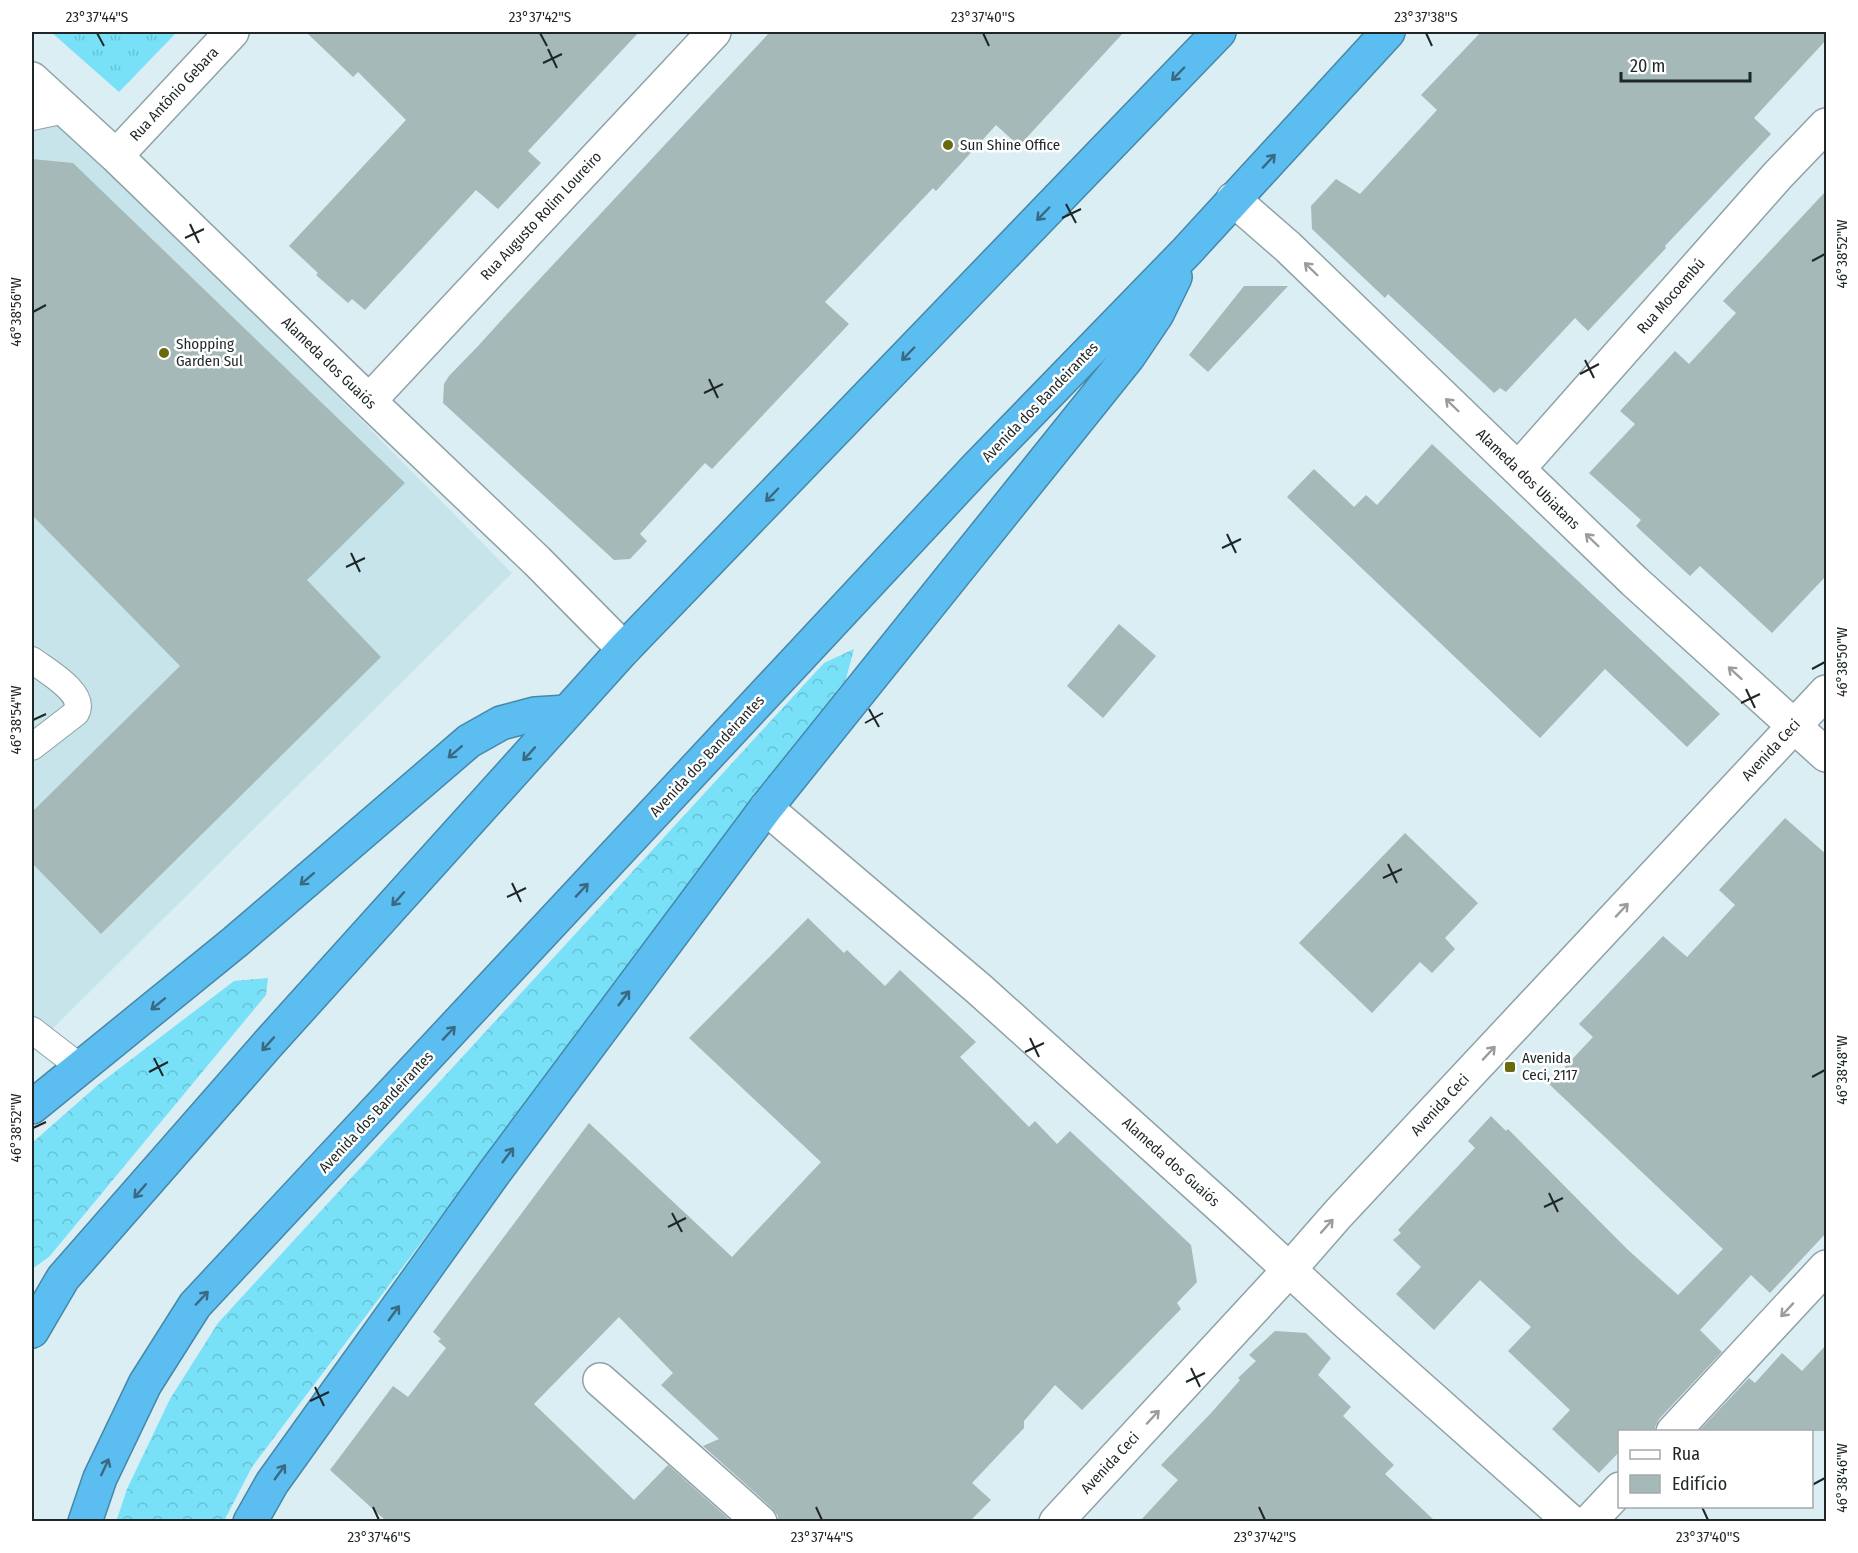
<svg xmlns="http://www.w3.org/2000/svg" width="1858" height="1553" font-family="'Fira Sans Condensed',sans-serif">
  <defs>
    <pattern id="grass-tufts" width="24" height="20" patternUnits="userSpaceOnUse" patternTransform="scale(1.5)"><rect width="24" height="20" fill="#78e1f8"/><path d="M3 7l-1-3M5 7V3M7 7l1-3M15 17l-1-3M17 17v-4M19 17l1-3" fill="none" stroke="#67c1d5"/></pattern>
    <pattern id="forest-crowns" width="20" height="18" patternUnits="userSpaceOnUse" patternTransform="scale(1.5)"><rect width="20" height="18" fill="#78e1f8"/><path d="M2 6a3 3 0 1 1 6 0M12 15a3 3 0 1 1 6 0" fill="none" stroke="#67c1d5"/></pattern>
  </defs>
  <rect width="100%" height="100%" fill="#daeef3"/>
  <path fill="#c7e4eb" d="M32,89L79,134L512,573L32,1049Z"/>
  <path fill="url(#grass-tufts)" d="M51,32H177L119,92Z"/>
  <path fill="url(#forest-crowns)" d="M854,649L846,679L252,1467L224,1521L116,1522L127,1489L170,1399L218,1323L824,663Z
    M268,978L266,995L49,1257L32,1269V1143L99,1084L234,981Z"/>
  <path fill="#a5b9b8" d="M306,32H639L528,151L541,163L498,209L476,190L365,310L352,299L348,303L316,275L318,273L289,246L406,120L358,72L353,77Z
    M770,32H1124L1019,146L996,125L936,191L933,188L825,302L849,324L712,469L705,463L640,534L647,541L630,559L614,560L443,403L444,384L449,376L479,345L508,313Z
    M1481,32H1827V39L1754,118L1771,134L1665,246L1666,248L1588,331L1575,318L1506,392L1500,388L1494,393L1388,294L1385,298L1312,229L1311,206L1336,179L1360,194L1437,110L1421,95Z
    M32,159L73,163L405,483L307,580L381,657L101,934L32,863V812L180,666L32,515Z
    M1827,190V575L1772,633L1700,566L1690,576L1636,526L1641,520L1589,473L1635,424L1620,411L1675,351L1689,364L1736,313L1723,301Z
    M1244,286H1288L1208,372L1189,355Z
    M1432,444L1720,714L1687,747L1605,669L1540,738L1287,497L1314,469L1354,507L1366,495L1377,505Z
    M1119,624L1156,656L1103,718L1067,686Z
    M1785,818L1827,855V1232L1770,1293L1751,1275L1700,1330L1722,1352L1659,1419L1655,1427V1431H1620V1451L1599,1473L1552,1429L1570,1410L1508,1351L1531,1327L1480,1280L1434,1330L1396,1294L1421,1267L1393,1240L1401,1233L1398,1230L1475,1148L1468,1141L1491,1116L1506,1131L1508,1129L1627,1249L1678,1295L1723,1249L1549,1084L1593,1037L1579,1024L1663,936L1687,957L1735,905L1719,890Z
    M1405,833L1478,903L1445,938L1455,949L1432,973L1420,962L1372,1013L1299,943Z
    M808,918L844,953L847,950L885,986L900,970L976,1042L960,1057L1029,1127L1035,1121L1057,1144L1070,1131L1191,1245L1197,1282L1177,1303L1181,1309L1082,1410L1055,1385L1024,1421V1428L972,1483L991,1500L970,1521H778V1516L772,1508L703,1446L719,1439L661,1385L673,1373L619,1317L534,1404L634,1500L668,1465L731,1521H386L330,1470L393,1386L408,1397L446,1348L438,1341L441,1339L433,1332L589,1123L732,1257L821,1162L689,1038Z
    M1275,1331L1306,1333L1331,1358L1318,1375L1351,1407L1343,1416L1394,1465L1385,1474L1435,1521H1140L1178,1480L1161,1465L1212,1412L1240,1380L1238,1378L1256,1361L1249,1355Z
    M1827,1344V1431H1699L1749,1378L1755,1383L1782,1353L1802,1371Z"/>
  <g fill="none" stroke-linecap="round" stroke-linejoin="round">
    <defs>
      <path id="lane" d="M32,117L65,110
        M32,660C45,670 87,693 76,713L32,747
        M32,1030L80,1067"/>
      <path id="street" d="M32,79L116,156L369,401L537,561L624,649
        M116,156L232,32
        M1233,199L1288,247L1634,581L1826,755
        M369,401L714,32
        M1518,469L1778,175L1826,125
        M766,808L979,989L1230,1215L1345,1321L1571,1522
        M600,1380L760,1522
        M1673,1432L1826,1267
        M1589,1522L1620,1489"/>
      <path id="secondary" d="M1056,1522L1289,1270L1338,1214L1826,692"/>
      <path id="highway" d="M32,1107L235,942L469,741L501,723L535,714L567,712
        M32,1331L63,1278L267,1045L624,649L1219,32
        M85,1522L100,1478L145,1384L195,1305L977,467L1187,251L1388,32
        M250,1522L272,1483L494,1173L766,808L1128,357L1157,314L1175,277"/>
    </defs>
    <use href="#lane" stroke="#8fa2a7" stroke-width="28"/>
    <use href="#street" stroke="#8fa2a7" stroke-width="36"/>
    <use href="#secondary" stroke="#8fa2a7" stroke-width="36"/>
    <use href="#highway" stroke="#4688aa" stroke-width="36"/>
    <use href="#lane" stroke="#fff" stroke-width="26"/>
    <use href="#street" stroke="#fff" stroke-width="33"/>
    <use href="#secondary" stroke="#fff" stroke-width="33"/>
    <use href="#highway" stroke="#5bbdf0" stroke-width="33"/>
  </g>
  <defs><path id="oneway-shaft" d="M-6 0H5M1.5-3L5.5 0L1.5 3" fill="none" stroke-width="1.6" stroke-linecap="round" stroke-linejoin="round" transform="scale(1.5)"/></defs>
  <g stroke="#396a82">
    <use href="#oneway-shaft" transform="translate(1178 74) rotate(134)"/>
    <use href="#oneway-shaft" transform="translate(1269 161) rotate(-47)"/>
    <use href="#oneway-shaft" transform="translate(1043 214) rotate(134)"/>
    <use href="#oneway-shaft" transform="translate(908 354) rotate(134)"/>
    <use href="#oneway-shaft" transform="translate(772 495) rotate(134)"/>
    <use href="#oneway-shaft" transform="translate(455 752) rotate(139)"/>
    <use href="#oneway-shaft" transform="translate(529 754) rotate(132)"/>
    <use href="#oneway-shaft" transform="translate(307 879) rotate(139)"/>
    <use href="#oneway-shaft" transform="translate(582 890) rotate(-47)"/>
    <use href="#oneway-shaft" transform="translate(398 899) rotate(132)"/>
    <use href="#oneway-shaft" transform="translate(624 998) rotate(-53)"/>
    <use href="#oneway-shaft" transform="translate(158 1004) rotate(141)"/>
    <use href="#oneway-shaft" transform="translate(449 1033) rotate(-47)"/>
    <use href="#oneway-shaft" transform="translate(268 1044) rotate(132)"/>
    <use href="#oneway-shaft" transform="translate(508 1155) rotate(-53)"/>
    <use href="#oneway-shaft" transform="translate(140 1191) rotate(131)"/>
    <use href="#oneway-shaft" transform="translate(202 1298) rotate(-47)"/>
    <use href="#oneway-shaft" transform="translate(394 1313) rotate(-54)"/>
    <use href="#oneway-shaft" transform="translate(105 1467) rotate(-65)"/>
    <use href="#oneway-shaft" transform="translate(280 1472) rotate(-54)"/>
  </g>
  <g stroke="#9a9d9e">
    <use href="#oneway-shaft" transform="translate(1311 269) rotate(-136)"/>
    <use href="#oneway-shaft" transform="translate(1452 405) rotate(-136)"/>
    <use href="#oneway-shaft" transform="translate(1592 540) rotate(-136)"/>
    <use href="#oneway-shaft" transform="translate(1735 673) rotate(-138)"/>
    <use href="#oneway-shaft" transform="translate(1622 910) rotate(-47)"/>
    <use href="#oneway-shaft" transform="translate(1489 1053) rotate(-47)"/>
    <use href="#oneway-shaft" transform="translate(1327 1226) rotate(-48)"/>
    <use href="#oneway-shaft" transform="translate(1787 1310) rotate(133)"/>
    <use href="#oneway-shaft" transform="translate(1153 1417) rotate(-47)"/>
  </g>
  <path fill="none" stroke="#1e2628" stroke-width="2" d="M97,33L104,46M540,33L547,46M983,33L989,46M1426,33L1432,46M548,49L557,68M543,63L562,54M1066,204L1076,223M1062,218L1081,209M190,224L199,243M185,238L204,229M1812,261L1825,254M33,312L46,305M1585,360L1594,378M1580,374L1599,364M709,379L718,398M704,393L723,384M1227,534L1236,553M1222,548L1241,539M351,553L360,572M346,567L365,558M1812,669L1825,662M1746,689L1755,708M1741,703L1760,694M869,709L879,727M33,720L46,714M865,723L883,713M1388,864L1397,883M1383,878L1402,869M512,883L521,902M507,897L526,888M1030,1038L1039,1057M1025,1052L1044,1043M154,1058L163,1076M149,1072L168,1062M1812,1077L1825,1070M33,1128L46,1122M1549,1193L1558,1212M1544,1207L1563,1198M672,1213L682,1232M668,1227L686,1218M1191,1368L1200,1387M1186,1382L1205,1373M315,1387L324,1406M310,1401L329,1392M1812,1485L1825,1478M373,1507L379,1520M816,1507L822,1520M1259,1507L1265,1520M1702,1507L1708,1520"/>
  <g fill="#686b0d" stroke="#fff" stroke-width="2">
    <circle cx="948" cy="145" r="6"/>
    <circle cx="164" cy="353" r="6"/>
    <rect x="1504" y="1061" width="12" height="12" rx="3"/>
  </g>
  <g text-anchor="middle" stroke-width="5" stroke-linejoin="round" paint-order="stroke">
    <g font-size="15" fill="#1e2628" stroke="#fff">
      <text transform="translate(174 94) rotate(-47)" y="5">Rua Antônio Gebara</text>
      <text transform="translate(541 216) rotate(-47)" y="5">Rua Augusto Rolim Loureiro</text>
      <text transform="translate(1671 296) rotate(-49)" y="5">Rua Mocoembú</text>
      <text transform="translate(329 363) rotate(44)" y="5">Alameda dos Guaiós</text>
      <text transform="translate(1040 402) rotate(-46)" y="5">Avenida dos Bandeirantes</text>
      <text transform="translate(1528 479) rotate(44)" y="5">Alameda dos Ubiatans</text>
      <text transform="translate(1771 750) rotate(-47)" y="5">Avenida Ceci</text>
      <text transform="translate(707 756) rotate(-47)" y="5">Avenida dos Bandeirantes</text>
      <text transform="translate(1440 1105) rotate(-47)" y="5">Avenida Ceci</text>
      <text transform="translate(376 1112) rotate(-47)" y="5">Avenida dos Bandeirantes</text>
      <text transform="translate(1171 1162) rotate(42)" y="5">Alameda dos Guaiós</text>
      <text transform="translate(1110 1463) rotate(-47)" y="5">Avenida Ceci</text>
    </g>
    <g font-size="15" fill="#1e2628" stroke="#fff" text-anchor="start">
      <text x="960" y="150">Sun Shine Office</text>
      <text x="176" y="349">Shopping<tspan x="176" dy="17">Garden Sul</tspan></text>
      <text x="1522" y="1063">Avenida<tspan x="1522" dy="17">Ceci, 2117</tspan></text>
    </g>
  </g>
  <rect width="1858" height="1553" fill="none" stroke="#ffffff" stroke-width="66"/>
  <rect x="1618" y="1430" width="195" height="78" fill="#ffffff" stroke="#a5a8a9" stroke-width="1.5"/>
  <rect x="1630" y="1450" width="30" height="9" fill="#ffffff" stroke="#a5a8a9" stroke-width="1.5"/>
  <text x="1672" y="1460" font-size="18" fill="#1e2628">Rua</text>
  <rect x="1630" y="1475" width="30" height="18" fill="#a5b9b8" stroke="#a5a8a9" stroke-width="1.5"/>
  <text x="1672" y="1490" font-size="18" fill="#1e2628">Edifício</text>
  <path d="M1621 72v9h129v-9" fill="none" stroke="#1e2628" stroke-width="3"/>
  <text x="1630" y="72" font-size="18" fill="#1e2628" stroke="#ffffff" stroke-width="4.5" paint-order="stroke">20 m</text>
  <rect x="33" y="33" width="1792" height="1487" fill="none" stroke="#1e2628" stroke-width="2"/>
  <g font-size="15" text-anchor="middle" fill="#1e2628">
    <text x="97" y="22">23°37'44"S</text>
    <text x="540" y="22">23°37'42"S</text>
    <text x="983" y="22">23°37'40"S</text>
    <text x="1426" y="22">23°37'38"S</text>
    <text transform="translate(1842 254) rotate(-90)" y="5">46°38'52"W</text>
    <text transform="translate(16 312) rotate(-90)" y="5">46°38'56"W</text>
    <text transform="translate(1842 662) rotate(-90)" y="5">46°38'50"W</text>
    <text transform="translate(16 720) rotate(-90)" y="5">46°38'54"W</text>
    <text transform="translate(1842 1070) rotate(-90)" y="5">46°38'48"W</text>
    <text transform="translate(16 1128) rotate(-90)" y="5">46°38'52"W</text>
    <text transform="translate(1842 1478) rotate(-90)" y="5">46°38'46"W</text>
    <text x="379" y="1542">23°37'46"S</text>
    <text x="822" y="1542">23°37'44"S</text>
    <text x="1265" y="1542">23°37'42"S</text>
    <text x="1708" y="1542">23°37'40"S</text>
  </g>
</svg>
